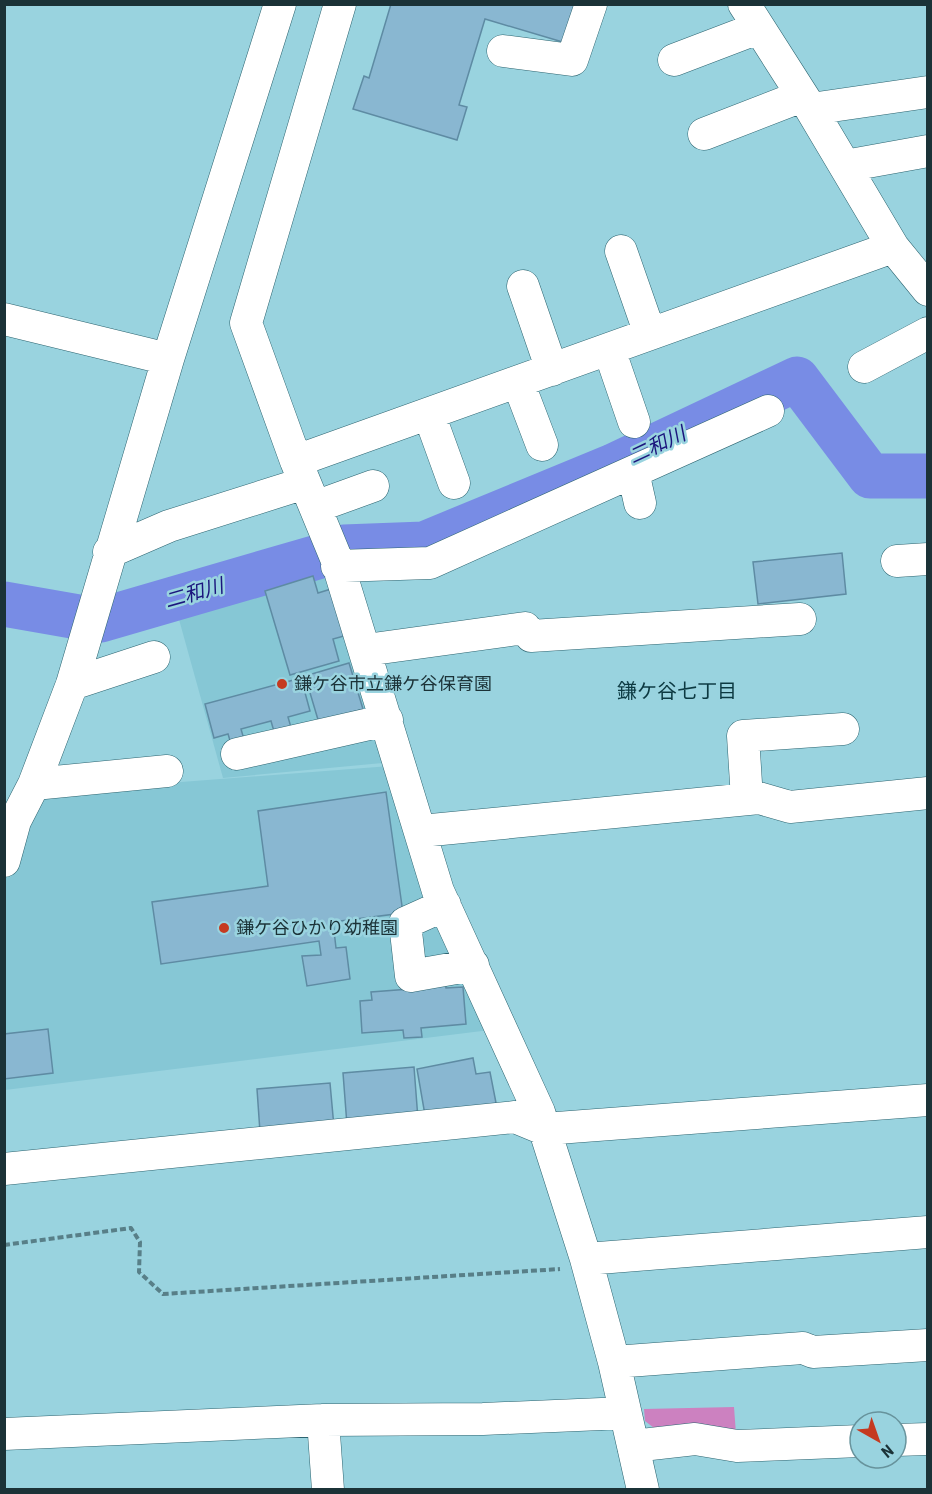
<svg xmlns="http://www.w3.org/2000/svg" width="932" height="1494" font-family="'Roboto Condensed','Noto Sans JP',sans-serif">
  <rect width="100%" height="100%" fill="#99d3df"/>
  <path fill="#86c7d5" d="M325,563L393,762L223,778L175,605Z
    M390,766L490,1030L5,1090V879L19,823L38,793Z"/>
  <path fill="#cc81c0" d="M734,1407L736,1434L658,1431L645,1421L644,1409Z"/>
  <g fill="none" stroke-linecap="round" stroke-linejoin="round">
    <path stroke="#788ce5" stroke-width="45" d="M344,547L424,544L613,466L797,379L870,476H928
      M4,604L84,618
      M101,620L321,556"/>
  </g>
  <path fill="#89b7d1" stroke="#5e8ba3" stroke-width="1.5" d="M391,4H577L566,43L485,19L459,105L467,107L457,140L353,109L364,76L369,78Z
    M842,553L846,594L758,604L753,562Z
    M313,576L318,593L331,589L344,636L333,639L339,661L290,675L265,591Z
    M349,663L363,709L319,723L305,676Z
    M301,678L310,711L288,717L292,731L275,735L271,721L241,729L245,743L232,747L228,734L214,738L205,704Z
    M386,792L403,913L333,922L336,948L346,947L350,979L307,986L302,956L321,955L319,941L161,964L152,902L268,886L258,811Z
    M445,981L446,988L463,987L466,1024L421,1028L422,1037L404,1038L403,1030L362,1033L360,1001L372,1000L371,992L410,989Z
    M48,1029L53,1073L4,1079V1034Z
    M473,1058L476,1074L490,1072L497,1108L426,1121L417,1069Z
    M414,1067L418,1119L347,1125L343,1073Z
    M330,1083L334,1127L260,1132L257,1089Z"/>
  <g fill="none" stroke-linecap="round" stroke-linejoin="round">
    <defs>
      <path id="minor" d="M340,4L246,323L296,461L336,558L438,891L539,1112L586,1259L614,1362L643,1490
        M744,4L811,109L893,247L928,290
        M503,51L572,60L591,4
        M674,60L758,28
        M811,109L928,92
        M704,134L802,96
        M845,166L928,151
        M621,251L650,334
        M523,286L552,370
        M4,319L168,359
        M609,349L634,422
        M864,367L928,333
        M518,382L542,445
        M429,414L454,483
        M296,461L893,247
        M633,472L640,503
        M315,507L373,486
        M109,552L169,526L305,483
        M897,561L928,559
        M337,566L430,563L768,411
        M366,650L525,628L531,636L800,619
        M72,684L154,657
        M237,754L387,720
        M34,784L167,771
        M747,799L743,736L843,729
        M421,831L759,798L790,807L928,793
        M4,861L15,821L34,784L72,684L168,359L280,4
        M445,905L405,923L411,976L473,965
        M4,1169L515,1117L544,1129L928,1100
        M586,1259L928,1232
        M614,1362L803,1348L813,1352L928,1345
        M323,1420L328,1490
        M4,1434L323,1420L483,1419L625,1413
        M896,1440L928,1439
        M633,1446L695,1439L737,1446L860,1441"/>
    </defs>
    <use href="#minor" stroke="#2c6470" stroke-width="33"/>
    <path stroke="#587f88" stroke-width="4" stroke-dasharray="6 3" stroke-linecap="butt" d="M4,1245L131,1228L140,1242L139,1272L163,1294L560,1269"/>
    <use href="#minor" stroke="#fff" stroke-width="32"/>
  </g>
  <g fill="#c53a20" stroke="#99d3df" stroke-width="2">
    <circle cx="282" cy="684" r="6"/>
    <circle cx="224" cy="928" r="6"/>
  </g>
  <g text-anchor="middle" stroke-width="5" stroke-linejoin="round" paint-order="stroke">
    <g font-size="18" fill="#1b3237" stroke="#99d3df" text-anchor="start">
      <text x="294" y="690">鎌ケ谷市立鎌ケ谷保育園</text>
      <text x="236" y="934">鎌ケ谷ひかり幼稚園</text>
    </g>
    <g font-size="20" font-style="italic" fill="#1b157d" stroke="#99d3df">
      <text transform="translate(657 445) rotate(-25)" y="7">二和川</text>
      <text transform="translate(194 593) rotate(-16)" y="7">二和川</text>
    </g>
    <g font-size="20" fill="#0c3941" stroke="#99d3df">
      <text x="677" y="698">鎌ケ谷七丁目</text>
    </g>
  </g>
  <rect width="932" height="1494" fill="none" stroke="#1b3237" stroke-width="12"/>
  <g transform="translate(878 1440) rotate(140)"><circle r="28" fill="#99d3df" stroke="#67939c" stroke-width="1.5"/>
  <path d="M0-4.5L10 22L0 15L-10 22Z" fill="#c53a20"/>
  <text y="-9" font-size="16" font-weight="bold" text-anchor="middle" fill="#1b3237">N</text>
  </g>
</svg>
